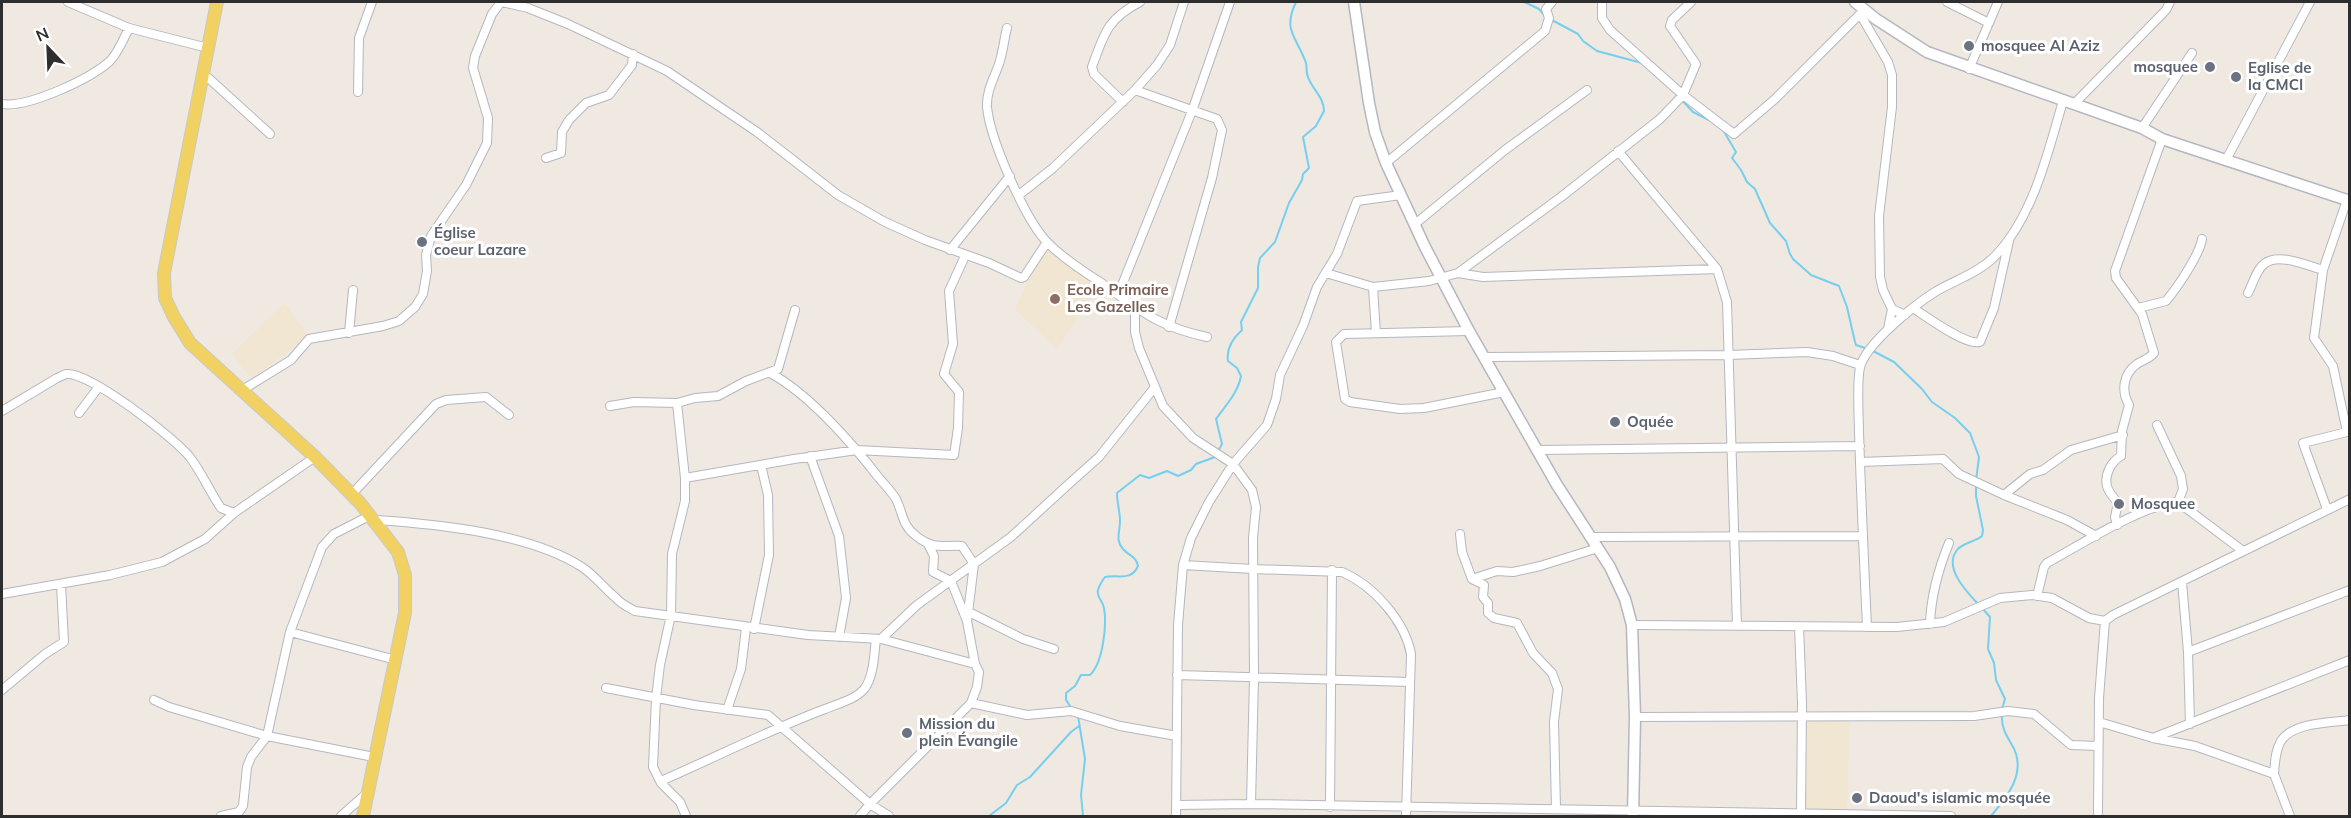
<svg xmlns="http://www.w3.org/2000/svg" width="2351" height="818" font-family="Mulish,sans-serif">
  <rect width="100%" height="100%" fill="#efe9e1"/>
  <path fill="#f0e6d1" d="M1044,248L1098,288L1057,349L1015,309Z
    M284,303L309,336L251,379L232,354Z
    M1807,720H1850L1847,810L1806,809Z"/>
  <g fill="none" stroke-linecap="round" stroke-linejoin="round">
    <path stroke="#75cff0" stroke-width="2" d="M1524,2L1539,9L1545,16
      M1550,19L1578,34L1583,41L1597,51L1642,63
      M1681,99L1693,112L1709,120
      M1723,130L1736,152L1732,158L1741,170L1747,182L1755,189L1770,223L1786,241L1790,254L1793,259L1811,275L1839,286L1847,307L1855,342L1856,345L1868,349
      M1873,351L1894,362L1922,389L1932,402L1955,418L1970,433L1979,457L1976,480
      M1976,486V496L1983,530L1982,536C1975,542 1962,543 1957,550C1943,568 1967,592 1978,604
      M1982,608L1990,617L1988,649L1994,663L1996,680L2005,699L2002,709
      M1072,709L1066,700V693L1075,686L1081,675H1090C1103,663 1107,625 1104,608C1103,601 1096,597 1098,590C1099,586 1102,581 1105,577C1117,574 1131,582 1138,566C1136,556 1129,556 1123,549C1115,540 1120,532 1120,521C1120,512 1117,503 1117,493L1140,475L1149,478L1167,471L1178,476L1191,470L1196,464L1215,457L1222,444L1216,419C1225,406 1238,393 1241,376L1237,368L1228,361C1226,348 1233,338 1242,330L1241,322L1258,288V267L1260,258L1275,242L1289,203L1302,180L1303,174L1309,168L1303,137L1316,126L1324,111C1324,97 1312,89 1308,77C1306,73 1307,68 1306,63C1297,37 1282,31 1296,2
      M1078,716L1085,759L1081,795L1083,816
      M989,816L1006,803L1017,785L1030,777L1071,732L1079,726
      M1991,816C2007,797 2028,772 2012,745C2006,735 2001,727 2002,715"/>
    <defs>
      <path id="street" d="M68,2L129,28L208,48
        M502,2L528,8L568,24L667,71L757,132L838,195L885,222L925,240L989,263L1021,278L1024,277L1047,242
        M1602,2V18L1610,30L1683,95L1734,134L1775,99L1860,14
        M1947,2L1989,23
        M1863,11L1860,14L1888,62L1892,75V107L1879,216L1880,277L1883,290L1892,309
        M1007,28C1004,40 1003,52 999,64C994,78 986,92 987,107C990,139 1025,220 1048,243C1064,259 1084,272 1103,284C1141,311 1159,327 1207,337
        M1969,69L1998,2
        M204,74L270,134
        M1135,90L1217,119L1222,130L1212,178L1169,327
        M358,92L359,38L372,2
        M1123,102L1094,74L1092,67C1104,34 1107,19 1140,2
        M2,104C28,108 90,79 110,61C118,53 124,38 129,28
        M2074,104L2166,10L2170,2
        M2142,128L2192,53
        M546,158L561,153L562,132L569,120L586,103L609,95L632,65L633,54
        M2226,160L2310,2
        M1386,163L1545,31L1549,18L1546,9L1552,2
        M1019,195L1053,168L1135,90L1157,65L1170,45L1184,2
        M1415,224L1505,150L1587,90
        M950,250L1010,176
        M1717,269L1727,302L1737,626
        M1326,273L1373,287L1429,281L1458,273L1561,197L1660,119L1683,95L1696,64L1670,26L1672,20L1691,2
        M1458,273L1483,277L1717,269L1618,151
        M1373,287L1376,333
        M2248,293C2253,284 2256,270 2264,264C2278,252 2308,266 2323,270
        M1118,295L1192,111L1230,2
        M1913,308C1927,317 1966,346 1980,342L1994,308L2009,241
        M2138,308L2166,301C2177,288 2200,254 2202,239
        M1135,309V332L1139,348L1163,406L1193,438L1233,464L1252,490L1256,507L1253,538L1254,677L1251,804
        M1888,329L1892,309L1905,315
        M1469,331L1344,334L1336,342L1345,399L1350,402L1400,409L1424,408L1504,392
        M349,333L353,290
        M1484,357L1729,355L1807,352L1833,356L1860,365
        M770,373C808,393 852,443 879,478C884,484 892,492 896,499C903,513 902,525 915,535C933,550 942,545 962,546L974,564L967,621L975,664L979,672L977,687L971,703L870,804L860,816
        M244,389L291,360L309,339L383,326L399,321L415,307L423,294L427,271L426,255L431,236L466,185L487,143L488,118L473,68L475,56L492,14L501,2
        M677,403L685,478V501L672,554L671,615L660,665L656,698L653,767L661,783L680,802L686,816
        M610,406L634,402L677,403L695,398L718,396L746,381L778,369L795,310
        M2,411L57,378C60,377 63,375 66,374C89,371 173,437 189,456C201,471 210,492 221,508L234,513
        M79,413L98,388
        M2157,425L2181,476L2183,489L2178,502
        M1538,450L1860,446
        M810,456L839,536L846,598L839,637
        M1860,462L1943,459L1959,474L2004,495L2067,520L2096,536
        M685,478L794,459L857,450L954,455L958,428L959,392L944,374L953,344L949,291L965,256
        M352,494L436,404L446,400L486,397L509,415
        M2004,495L2030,474L2043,470L2071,450L2123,435
        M2327,509L2303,443L2347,432L2333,366L2314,338L2323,270L2347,200
        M376,520C437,524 529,533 582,567C594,575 604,588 616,598C621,604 628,607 635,611L808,635L881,639L975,664
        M2117,525L2115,517L2118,503C2115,499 2108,492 2107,486C2104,474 2112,461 2121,456L2122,431L2129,405C2121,391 2123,374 2137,364C2143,360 2149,359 2154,353L2142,314L2116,278L2115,271L2162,139
        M1460,534L1462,552L1472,579L1484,585L1483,597L1488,603V613L1494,618L1517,623L1533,653L1552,673L1558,689L1554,722L1556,809
        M1590,537L1862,536
        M928,544L934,556L933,572L951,581L967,621
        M1183,565L1253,569L1342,572C1373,585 1405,621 1411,654L1406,816
        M1472,579L1497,571L1513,572L1540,566L1598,548
        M2182,582L2188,652L2190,724
        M2,594L110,575L162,562L205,539L234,513L315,457
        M2037,596L2044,567L2047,563C2080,545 2142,505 2178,502L2243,551
        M969,612L1023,639L1054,649
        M1930,624C1931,595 1938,570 1949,543
        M1632,625L1897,627L1944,622L2000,598L2032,595L2052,598L2089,618L2105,621
        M1799,626L1802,703L1801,816
        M1867,627C1864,562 1861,497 1859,432C1859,417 1856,377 1861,364C1870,341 1914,305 1935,292C1955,280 1981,272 1997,254C2034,214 2048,152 2063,101
        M754,629L769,555L768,495L761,465
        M290,632L396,660
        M881,639L917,605L1011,537L1071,482L1099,457L1155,387
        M2188,652L2350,590
        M1177,675L1410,682
        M606,688L694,705L768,715L870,804L889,816
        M2,690L45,654L64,642L61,584
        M154,700L169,707L267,736L374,757
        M971,703L1027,715L1071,711L1120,726L1177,736
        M727,710L741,669L746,628
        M1635,717L1974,716L2008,711L2034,714L2071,745L2098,746
        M2099,722L2153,738L2195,746L2274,774L2290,816
        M2153,738L2350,660
        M2274,774C2275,763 2275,751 2281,741C2293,722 2330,723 2350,720
        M661,781C716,757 769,730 825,709C837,704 857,699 865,688C874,675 874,654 876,639
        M1177,805L1251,804L1951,816
        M1330,807L1332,570
        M2098,813L2099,698L2105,621L2113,615L2350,499
        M221,816L239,812L243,806L247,767L251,757L267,736L290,632L322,547L334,534L371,515
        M341,816L366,794
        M1176,816L1178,625L1183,565L1191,538L1209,502L1233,464L1267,425L1276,399L1280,375L1303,326L1317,287L1337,254L1357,201L1401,195"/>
      <path id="secondary" d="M1354,2L1369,103L1375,132L1386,163L1425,247L1469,331L1557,485L1610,567L1625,599L1632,625L1635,717L1633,816
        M1855,2L1876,19L1927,52L2142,128L2162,139L2350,201"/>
      <path id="primary" d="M217,2L164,273L165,298L174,317L190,343L315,457L360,503L398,552L405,575V613L363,816"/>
    </defs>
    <use href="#street" stroke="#b4b7c1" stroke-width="10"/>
    <use href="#secondary" stroke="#b4b7c1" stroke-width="13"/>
    <use href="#primary" stroke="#c9c9c9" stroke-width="14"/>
    <use href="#street" stroke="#fff" stroke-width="8"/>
    <use href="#secondary" stroke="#fff" stroke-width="10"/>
    <use href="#primary" stroke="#f2d163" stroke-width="12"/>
  </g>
  <g fill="#6b7280" stroke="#fff" stroke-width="2">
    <circle cx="1969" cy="46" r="6"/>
    <circle cx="2210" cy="67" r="6"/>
    <circle cx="2236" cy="77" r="6"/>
    <circle cx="422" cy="242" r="6"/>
    <circle cx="1615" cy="422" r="6"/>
    <circle cx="2119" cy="504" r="6"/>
    <circle cx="907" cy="733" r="6"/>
    <circle cx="1857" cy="798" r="6"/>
  </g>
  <circle fill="#8d6e63" stroke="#fff" stroke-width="2" cx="1055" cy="299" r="6"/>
  <g text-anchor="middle" stroke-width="6" stroke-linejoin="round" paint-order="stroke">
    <g font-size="15" font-weight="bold" fill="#5b616d" stroke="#fff" text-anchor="start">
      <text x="1981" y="51">mosquee Al Aziz</text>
      <text x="2198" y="72" text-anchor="end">mosquee</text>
      <text x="2248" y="73">Eglise de<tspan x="2248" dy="17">la CMCI</tspan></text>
      <text x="434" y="238">Église<tspan x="434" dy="17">coeur Lazare</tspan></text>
      <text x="1627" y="427">Oquée</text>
      <text x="2131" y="509">Mosquee</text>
      <text x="919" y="729">Mission du<tspan x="919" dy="17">plein Évangile</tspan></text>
      <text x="1869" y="803">Daoud's islamic mosquée</text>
    </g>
    <g font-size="15" font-weight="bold" fill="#785e54" stroke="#fff" text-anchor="start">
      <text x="1067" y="295">Ecole Primaire<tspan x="1067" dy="17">Les Gazelles</tspan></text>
    </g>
  </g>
  <rect width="2351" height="818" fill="none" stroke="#2e2e2e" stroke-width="6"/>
  <g transform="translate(48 48) rotate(337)" stroke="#ffffff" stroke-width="4.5" paint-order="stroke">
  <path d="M0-4.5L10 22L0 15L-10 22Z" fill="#2e2e2e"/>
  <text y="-9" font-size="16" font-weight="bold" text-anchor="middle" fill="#2e2e2e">N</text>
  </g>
</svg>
